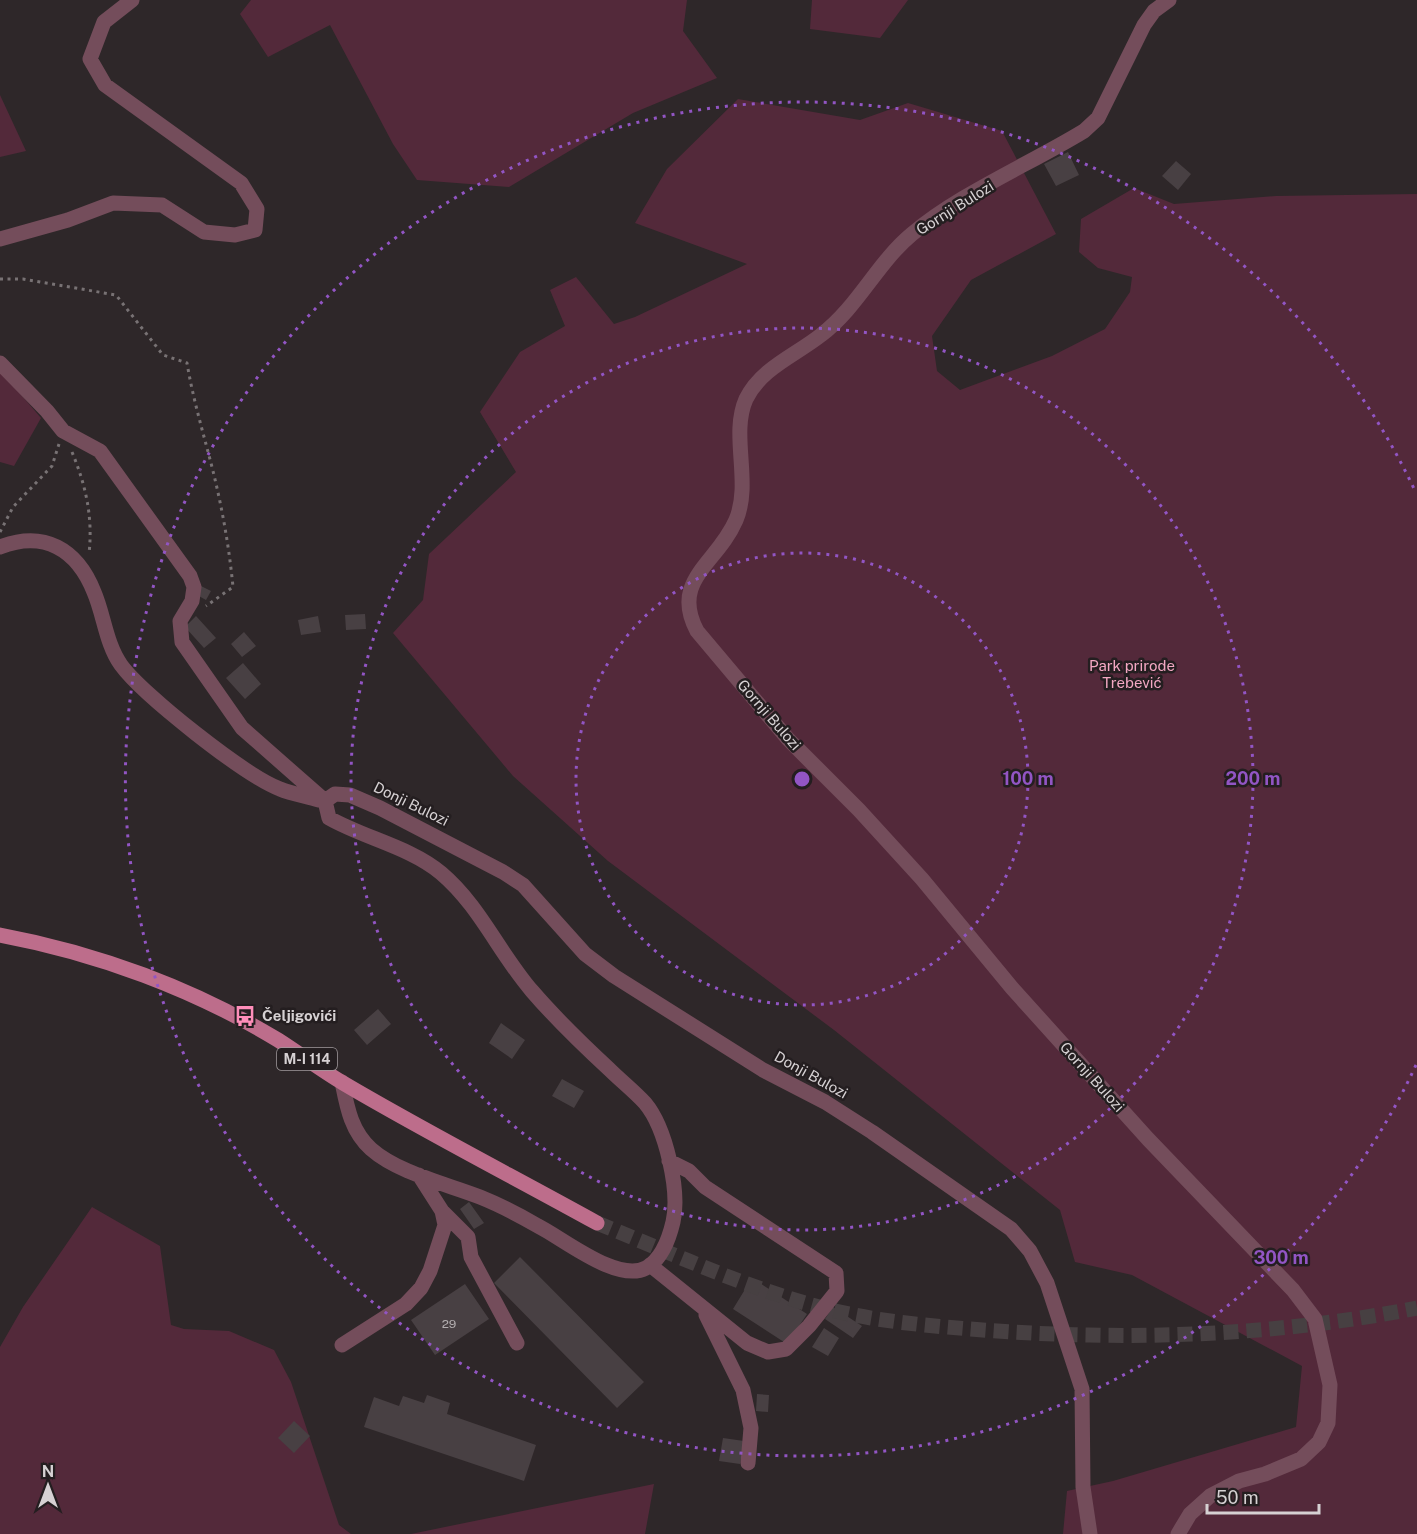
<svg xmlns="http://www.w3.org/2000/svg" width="1417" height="1534" font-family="'Public Sans',sans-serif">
  <rect width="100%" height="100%" fill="#2e2729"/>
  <path fill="#53293a" d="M251,0H687L683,31L717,78L633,113L509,187L417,180L393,144L330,25L268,57L240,14Z
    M812,0H908L880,38L810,29Z
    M0,95L26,151L0,157Z
    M738,99L860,120L908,103L1002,131L1056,234L971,280L932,336L937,371L960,390L1052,356L1105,329L1130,292L1132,277L1098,268L1079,252L1081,219L1134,188L1174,204L1276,196L1417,194V1534H1063L1067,1491L1113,1481L1296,1427L1302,1366L1132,1275L1075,1262L1060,1210L834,1030L608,861L513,776L393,633L423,600L429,554L516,472L480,412L520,352L565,326L550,290L576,277L614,324L635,317L747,264L635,223L667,169Z
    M0,370L41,418L14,466L0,462Z
    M92,1207L160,1246L171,1325L184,1329L229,1331L274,1350L291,1382L339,1525L351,1534H0V1347L23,1307Z
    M654,1484L645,1534H411Z"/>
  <path fill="#484043" d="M1068,152L1079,175L1056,186L1044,164Z
    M1176,161L1191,174L1178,190L1162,176Z
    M201,586L211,591L206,600L197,595Z
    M365,614L366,629L346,630L345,615Z
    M196,616L216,638L204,648L185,627Z
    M318,616L321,632L301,635L298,620Z
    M244,632L256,646L242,657L231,644Z
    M243,663L261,684L245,699L226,678Z
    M378,1009L391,1024L367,1045L354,1030Z
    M501,1023L525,1040L512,1059L489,1043Z
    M562,1079L584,1091L574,1108L552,1096Z
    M469,1202L484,1223L474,1229L460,1209Z
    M520,1257L644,1382L617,1408L494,1283Z
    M752,1278L807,1314L787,1344L733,1309Z
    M465,1284L489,1319L435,1355L411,1320Z
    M833,1307L862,1326L853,1338L825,1319Z
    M824,1328L839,1338L828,1356L812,1347Z
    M757,1394L769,1395L768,1412L756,1411Z
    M427,1395L450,1403L447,1414L536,1445L524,1481L364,1427L374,1397L399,1406L403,1396L424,1403Z
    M294,1421L310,1436L294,1453L278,1438Z
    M723,1438L744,1441L740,1464L719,1461Z"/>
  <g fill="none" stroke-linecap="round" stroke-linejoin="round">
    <path stroke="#474042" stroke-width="15" stroke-dasharray="15 8" stroke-linecap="butt" d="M597,1223C674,1254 750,1290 831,1310C881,1322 932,1326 983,1330C1128,1341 1275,1336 1417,1308"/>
    <path stroke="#787274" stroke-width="3" stroke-dasharray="3 4.5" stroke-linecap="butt" d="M0,279H23L116,295L163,355L187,363C193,399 203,432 212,467C222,507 229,546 233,587L206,606
      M72,452C86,486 93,517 89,554
      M0,532L13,507L52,466L59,444"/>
    <path stroke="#744d5b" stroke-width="15" d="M1169,0L1154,11L1144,25L1098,118L1084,131C1030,164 959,194 912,234C877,263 858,307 821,335C796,355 761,368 746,399C730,435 752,482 736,520C717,564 670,580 697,631L788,739L859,810L922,879L1012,988L1148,1139L1293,1290L1315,1319L1330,1385L1328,1423L1319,1442L1301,1459L1265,1474L1239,1481L1210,1496L1190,1514L1178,1534
      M0,239L68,220L113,203L162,205L204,232L235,235L255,230L257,209L241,183L105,85L90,59L104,22L132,0
      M0,363L47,411L63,431L100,451L190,576L194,587L192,601L180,621L182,642L242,728L325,801
      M0,547C44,530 77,549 94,592C104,615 106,644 121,665C143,695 244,775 280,789C292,794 306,796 319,800
      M342,1082C347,1107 351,1131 371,1149C398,1173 447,1184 480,1197C500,1205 519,1215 538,1226C564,1239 617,1283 646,1268C662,1259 669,1239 673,1222C680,1191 666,1128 645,1103C634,1091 620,1080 609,1069C582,1044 556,1019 532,991C499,953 480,906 441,873C410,847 364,838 329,818L325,801L335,794L350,795L380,808L503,872L523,885L585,954L614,976L763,1070L825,1102L872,1132L1011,1229L1030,1251L1047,1283L1082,1389L1083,1487L1090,1534
      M442,1211L468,1237L471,1257L517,1343
      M650,1265L747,1343L768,1352L786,1349L809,1326L837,1291L836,1273L705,1187L689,1171L669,1161
      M706,1315L743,1390L751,1428L748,1463
      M342,1345L406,1304L421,1288L430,1271L445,1225L442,1211L419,1175"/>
    <path stroke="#bd6d8b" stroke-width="15" d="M0,935C97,953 194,989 278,1040C300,1054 321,1070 343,1083C426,1132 512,1176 597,1223"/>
  </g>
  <g fill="none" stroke="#9255c4" stroke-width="3" stroke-dasharray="3 6">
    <circle cx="802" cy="779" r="226"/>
    <circle cx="802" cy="779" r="451"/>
    <path d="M1416 1065A677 677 0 1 1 1416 493"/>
  </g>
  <defs>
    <symbol id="bus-bare" viewBox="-9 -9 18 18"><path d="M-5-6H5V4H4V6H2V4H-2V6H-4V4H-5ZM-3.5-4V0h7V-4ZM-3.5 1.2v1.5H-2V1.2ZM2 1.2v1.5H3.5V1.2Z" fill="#ff8eba" stroke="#241e20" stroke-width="2.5" paint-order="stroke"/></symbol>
  </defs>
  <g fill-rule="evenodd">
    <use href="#bus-bare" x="230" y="1001" width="30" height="30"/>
  </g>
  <g text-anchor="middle" stroke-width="5" stroke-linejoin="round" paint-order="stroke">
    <g font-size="12" fill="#b2adaf">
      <text x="449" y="1328">29</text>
    </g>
    <rect fill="#241e20" stroke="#a19b9d" stroke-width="1.5" x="277" y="1048" width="60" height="22" rx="4.5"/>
    <g font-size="14" font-weight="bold" fill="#d6d1d3">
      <text x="307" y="1064">M-I 114</text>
    </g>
    <g font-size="15" fill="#d6d1d3" stroke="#241e20">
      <text transform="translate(955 208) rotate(-32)" y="5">Gornji Bulozi</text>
      <text transform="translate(769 715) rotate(49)" y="5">Gornji Bulozi</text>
      <text transform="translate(411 804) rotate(26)" y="5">Donji Bulozi</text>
      <text transform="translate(811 1075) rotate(29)" y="5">Donji Bulozi</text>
      <text transform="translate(1092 1077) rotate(48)" y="5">Gornji Bulozi</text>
    </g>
    <g font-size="15" fill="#f4a8c3" stroke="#241e20">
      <text x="1132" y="671">Park prirode<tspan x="1132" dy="17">Trebević</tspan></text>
    </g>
    <g font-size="15" font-weight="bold" fill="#d6d1d3" stroke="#241e20" text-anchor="start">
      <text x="262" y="1021">Čeljigovići</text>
    </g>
  </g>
  <circle cx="802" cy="779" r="9" fill="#9255c4" stroke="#241e20" stroke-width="3"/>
  <g font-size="18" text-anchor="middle" font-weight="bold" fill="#9255c4" stroke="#241e20" stroke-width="5" stroke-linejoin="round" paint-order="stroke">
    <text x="1028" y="785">100 m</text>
    <text x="1253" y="785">200 m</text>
    <text x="1281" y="1264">300 m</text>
  </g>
  <g transform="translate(48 1486)" stroke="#241e20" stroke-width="4.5" paint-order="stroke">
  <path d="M0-4.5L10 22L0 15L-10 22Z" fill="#d6d1d3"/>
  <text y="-9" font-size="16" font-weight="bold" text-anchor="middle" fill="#d6d1d3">N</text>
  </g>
  <path d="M1207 1504v9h112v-9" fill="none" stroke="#d6d1d3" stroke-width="3"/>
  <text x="1216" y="1504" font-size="18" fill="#d6d1d3" stroke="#241e20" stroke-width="4.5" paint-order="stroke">50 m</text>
</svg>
